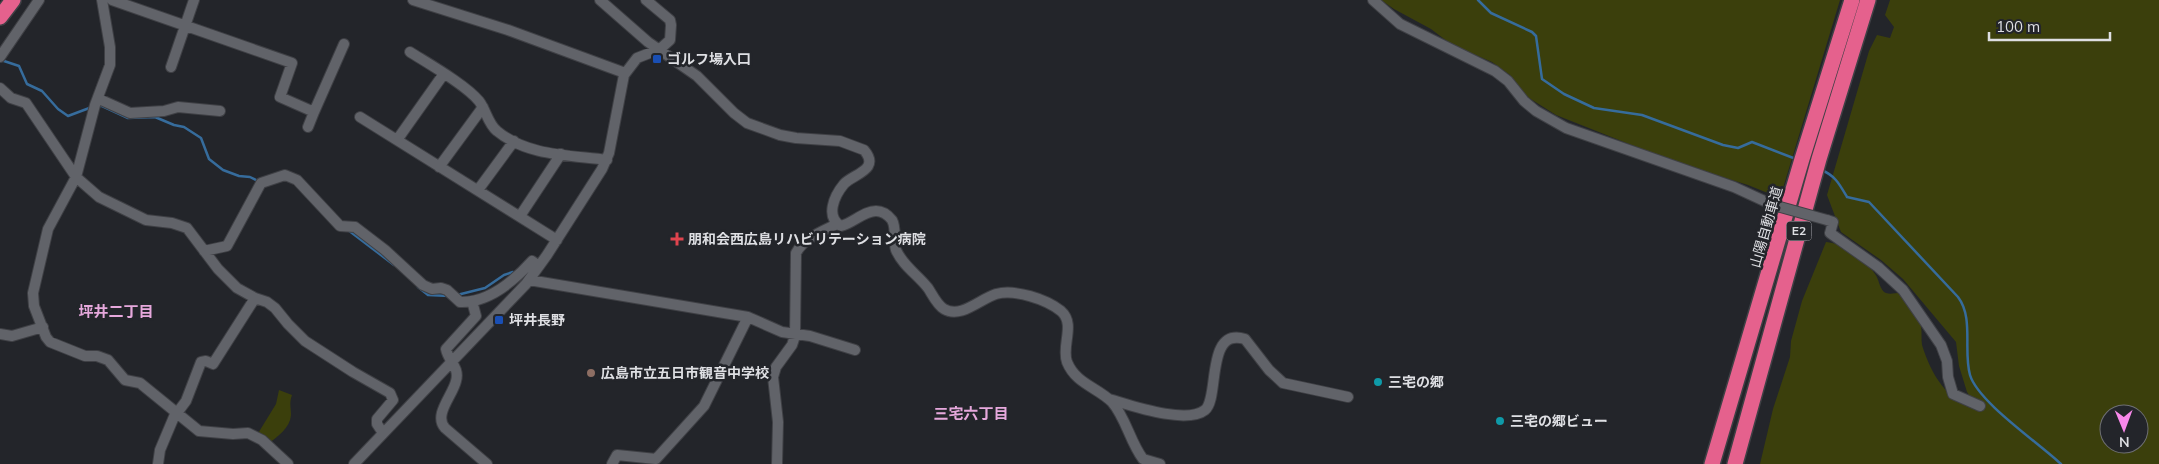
<svg xmlns="http://www.w3.org/2000/svg" width="2159" height="464" font-family="Mulish,'Noto Sans JP',sans-serif">
  <rect width="100%" height="100%" fill="#23252a"/>
  <path fill="#3b3f0c" fill-rule="evenodd" d="M1381,0H1840L1780,198L1748,185L1677,163L1556,115L1523,94L1510,75L1492,62L1452,45L1431,29L1394,9Z
    M1890,0H2159V464H1760L1773,409L1790,357L1791,341L1802,301L1826,242C1842,243 1866,260 1875,274C1879,279 1879,287 1884,292C1888,295 1895,293 1899,293C1906,303 1917,314 1921,326C1922,332 1921,339 1922,345C1931,374 1947,402 1978,409L1967,392L1959,366L1956,342L1903,279L1881,260L1841,232L1827,195L1869,51L1877,35L1890,38L1894,27L1885,15ZM2109,414H2139V444H2109Z
    M279,390L292,395C289,403 291,408 291,415C290,428 278,436 268,444L257,435L276,404Z"/>
  <g fill="none" stroke-linecap="round" stroke-linejoin="round">
    <path stroke="#366c9c" stroke-width="2.5" d="M1478,0L1491,13L1532,32L1536,36L1542,79L1564,94L1594,108L1642,115L1723,145L1738,148L1752,142L1796,159
      M1,60L19,66L27,84L42,91L58,109L68,116L92,107
      M98,106H102L128,118L155,117L174,125L184,127L201,138L209,159L223,170L239,176L250,177L258,181
      M1821,170C1835,175 1840,185 1847,197L1869,202L1958,297C1974,318 1963,350 1970,375C1978,402 2039,443 2061,464
      M348,230L394,265
      M418,287L428,295L449,296
      M457,295L485,288L504,275L513,272"/>
    <defs>
      <path id="minor" d="M102,0L110,47V65L95,105L76,177L48,229L33,293L34,306L46,337L50,342L85,356H97L108,360L125,380L140,383L199,431L233,434L248,433L262,440L288,464
        M112,0L292,63L280,97L314,112L344,44
        M413,0L508,30L625,73
        M600,0L648,42L697,76L734,113L747,123L780,135L796,138L840,141L864,150C881,170 853,174 844,184C834,196 825,217 841,226C853,223 864,211 876,211C882,211 888,215 892,220C897,229 893,241 896,250C903,266 918,275 928,288C932,294 937,305 944,309C961,319 980,299 996,294C1015,289 1046,299 1061,311C1076,324 1061,346 1067,362C1076,384 1097,387 1112,402C1126,418 1130,442 1143,459L1160,464
        M1373,0L1400,24L1495,71L1508,81L1524,101L1536,111L1566,128L1734,187L1773,205
        M410,52C429,64 466,85 479,101C486,110 488,124 497,131C527,156 569,155 607,160
        M0,57L39,0
        M171,67L194,0
        M0,88L11,98L26,103L76,177L99,197L146,220L172,223L187,228L218,269L237,288L255,298L267,302L275,308L288,324L305,341L353,372L390,393L393,400L377,419V424L383,433
        M99,99L130,113L164,111L178,107L220,111
        M360,117L557,240
        M308,127L314,112
        M397,140L443,75
        M439,167L483,107
        M478,190L514,141
        M520,216L561,154
        M1827,220L1833,222L1830,233L1878,267L1903,290L1941,345L1947,361L1948,377L1953,394L1980,406
        M204,251L227,246L261,183L285,175L297,180L340,226L355,227L385,250L423,285L432,289L441,288L447,290L460,302C488,303 514,281 532,261L539,266
        M529,280L748,317L782,332L810,336L855,350
        M472,301L476,316L446,349C448,361 460,367 456,381C453,395 433,415 445,428L487,464
        M0,334L12,336L43,327
        M1109,399C1130,405 1186,425 1205,410C1220,398 1205,327 1245,339L1269,370L1283,383L1348,397
        M177,413L186,401L201,362L206,361L213,364L255,298
        M158,464L160,450L176,412
        M354,464L526,284L547,255L602,169L609,153L624,75L637,58L660,49L670,40L671,25L670,20L646,0
        M612,464L617,455L656,459L704,406L748,317
        M777,464L778,422L773,377L776,367L792,345L795,336L796,253C804,238 823,231 837,224"/>
      <path id="highway" d="M0,17L13,0
        M1712,464L1802,159L1852,0
        M1735,464L1819,159L1868,0"/>
    </defs>
    <use href="#minor" stroke="#3f4045" stroke-width="12"/>
    <use href="#highway" stroke="#3f4045" stroke-width="18"/>
    <use href="#minor" stroke="#616369" stroke-width="10"/>
    <use href="#highway" stroke="#e5618d" stroke-width="15"/>
    <defs>
      <path id="minor-bridge" d="M1773,205L1827,220"/>
    </defs>
    <use href="#minor-bridge" stroke="#3f4045" stroke-width="12" stroke-linecap="butt"/>
    <use href="#minor-bridge" stroke="#616369" stroke-width="10"/>
  </g>
  <g fill="#1a4fb4" stroke="#23252a" stroke-width="2">
    <rect x="652" y="54" width="10" height="10" rx="2.5"/>
    <rect x="494" y="315" width="10" height="10" rx="2.5"/>
  </g>
  <path fill="#e0444e" stroke="#23252a" stroke-width="2" d="M674.5 231.5h5v5h5v5h-5v5h-5v-5h-5v-5h5z"/>
  <circle fill="#8d6e63" stroke="#23252a" stroke-width="2" cx="591" cy="373" r="5"/>
  <g fill="#0f9aa8" stroke="#23252a" stroke-width="2">
    <circle cx="1378" cy="382" r="5"/>
    <circle cx="1500" cy="421" r="5"/>
  </g>
  <g text-anchor="middle" stroke-width="5" stroke-linejoin="round" paint-order="stroke">
    <rect fill="#23252a" stroke="#a6a7ac" stroke-width="1" x="1786.5" y="221.5" width="25" height="19" rx="4"/>
    <g font-size="12" font-weight="bold" fill="#dedfe3">
      <text x="1799" y="235">E2</text>
    </g>
    <g font-size="14" font-weight="bold" fill="#dedfe3" stroke="#23252a" text-anchor="start">
      <text x="667" y="64">ゴルフ場入口</text>
      <text x="688" y="244">朋和会西広島リハビリテーション病院</text>
      <text x="509" y="325">坪井長野</text>
      <text x="601" y="378">広島市立五日市観音中学校</text>
      <text x="1388" y="387">三宅の郷</text>
      <text x="1510" y="426">三宅の郷ビュー</text>
    </g>
    <g font-size="14" fill="#dedfe3" stroke="#23252a">
      <text transform="translate(1766 227) rotate(-74)" y="5">山陽自動車道</text>
    </g>
    <g font-size="15" font-weight="bold" fill="#e6a8dc" stroke="#23252a">
      <text x="116" y="317">坪井二丁目</text>
      <text x="971" y="419">三宅六丁目</text>
    </g>
  </g>
  <g transform="translate(2124 429) rotate(179)"><circle r="24" fill="#23252a" stroke="#6e6f74"/>
  <path d="M0-4L9 19L0 12L-9 19Z" fill="#f888ea"/>
  <text y="-8" font-size="14" font-weight="bold" text-anchor="middle" fill="#dedfe3">N</text>
  </g>
  <path d="M1989 32v8h121v-8" fill="none" stroke="#dedfe3" stroke-width="2.5"/>
  <text x="1996" y="32" font-size="15" fill="#dedfe3" stroke="#23252a" stroke-width="4" paint-order="stroke">100 m</text>
</svg>
